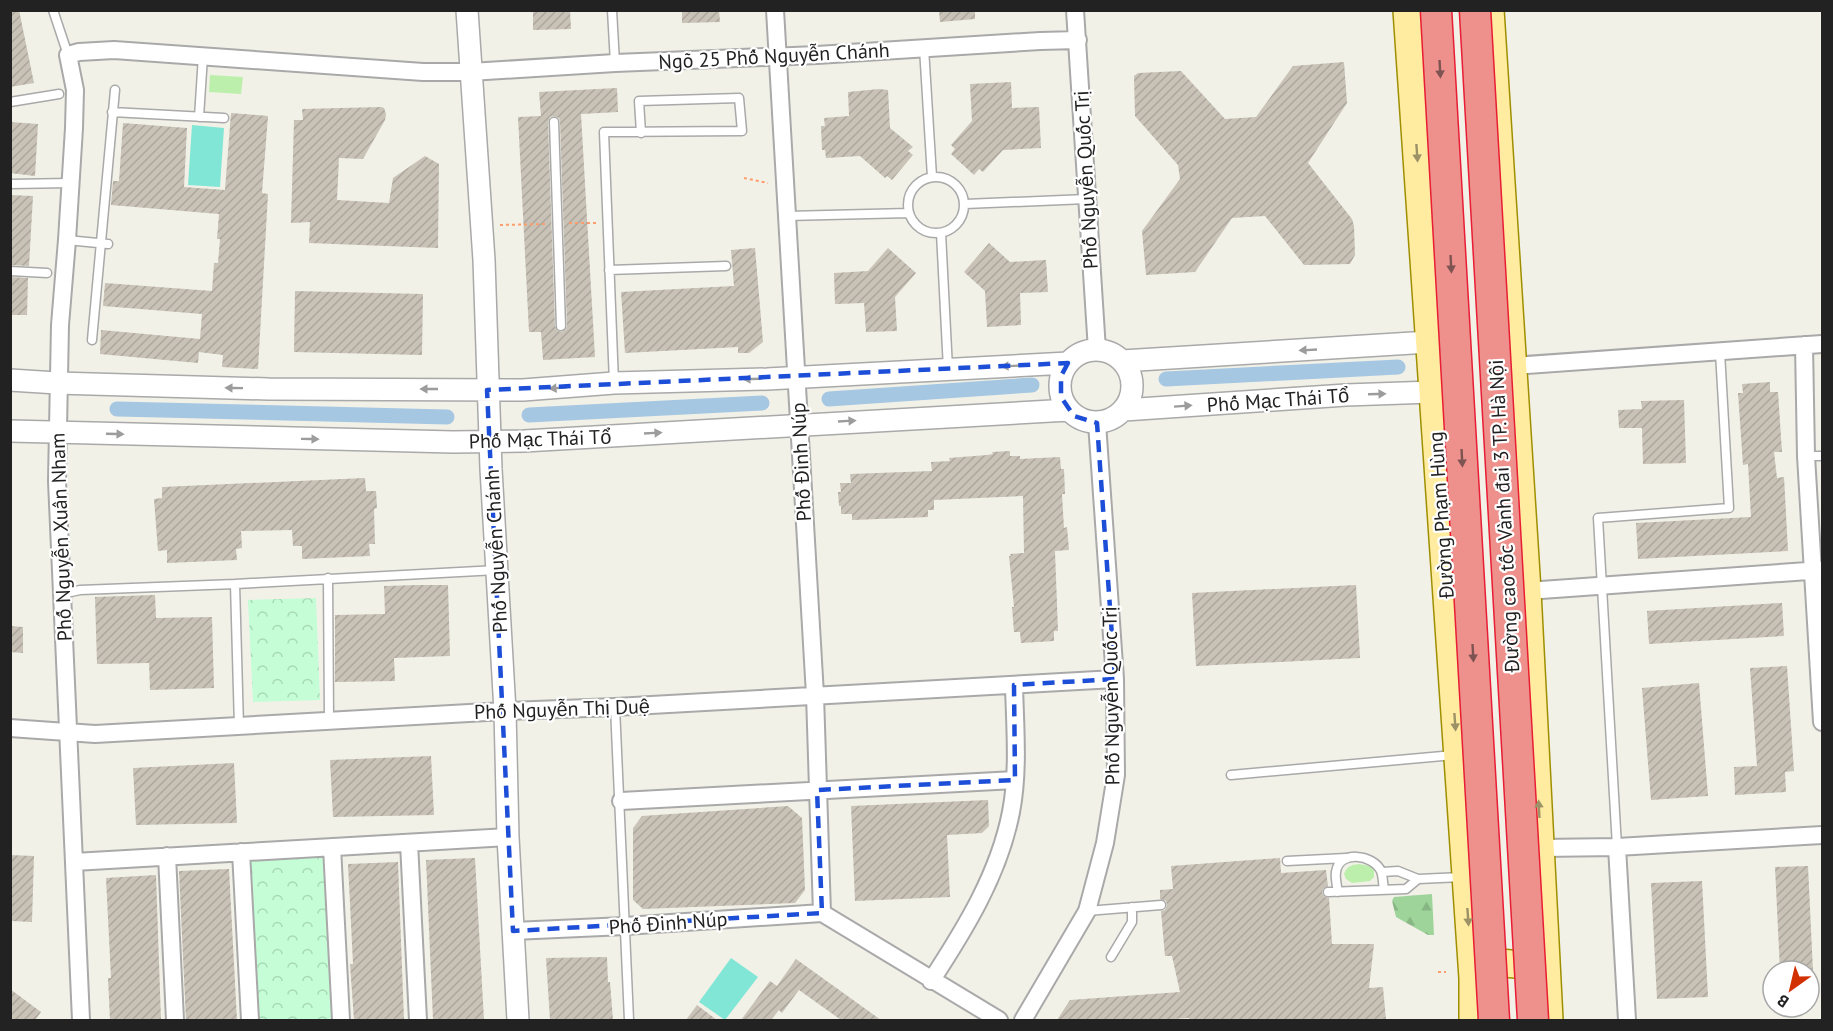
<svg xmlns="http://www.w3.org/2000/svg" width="1833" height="1031" font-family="'PT Sans',sans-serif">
  <defs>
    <pattern id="forest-firs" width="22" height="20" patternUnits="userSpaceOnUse" patternTransform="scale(1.5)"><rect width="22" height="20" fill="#9ed49a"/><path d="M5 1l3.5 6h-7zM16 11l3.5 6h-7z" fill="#88b684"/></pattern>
    <pattern id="park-crowns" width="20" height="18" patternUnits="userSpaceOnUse" patternTransform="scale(1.5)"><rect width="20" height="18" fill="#c4fdd6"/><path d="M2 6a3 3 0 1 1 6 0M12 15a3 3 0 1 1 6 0" fill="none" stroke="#a8d9b7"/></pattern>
    <pattern id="building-hatch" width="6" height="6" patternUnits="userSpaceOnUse" patternTransform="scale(1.5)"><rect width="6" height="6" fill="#c8c2b7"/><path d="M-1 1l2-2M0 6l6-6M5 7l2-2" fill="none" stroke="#aca69d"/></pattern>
  </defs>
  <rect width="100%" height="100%" fill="#f2f1e8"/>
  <path fill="#bdefac" d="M210,75L243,77L241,94L209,92Z
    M1359,864L1370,866L1374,870V877L1370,881L1352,883L1346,879L1344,874C1347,866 1351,865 1359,864Z"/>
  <path fill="url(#forest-firs)" d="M1432,894L1434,935H1428L1396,917L1392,901L1394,897Z"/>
  <path fill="url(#park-crowns)" d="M316,598L320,700L253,702L248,600Z
    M321,855L326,860L335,1020H255L249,861L252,859Z"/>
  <path fill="#82e6d6" d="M192,125L224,128L220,187L188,185Z
    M731,958L758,977L725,1020L699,1002Z"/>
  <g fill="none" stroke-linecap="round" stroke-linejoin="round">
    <path stroke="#a6c7e2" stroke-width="15" d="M1166,379L1398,367
      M829,399L1032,385
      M117,409L447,417
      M529,415L762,403"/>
  </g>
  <path fill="url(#building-hatch)" fill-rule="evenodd" d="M10,10H19L34,83L10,87Z
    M533,10H570L571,29L533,30Z
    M682,10H719L720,22L682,23Z
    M939,10H975V19L940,22Z
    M1344,62L1347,103L1308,163L1352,219L1354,226L1355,255L1350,264L1304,265L1265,216L1232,218L1195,272L1146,275L1142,231L1180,179L1178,165L1135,116L1134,76L1138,73L1181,71L1225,119L1256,117L1293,66Z
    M1011,82L1012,108L1039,107L1041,148L1003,150L983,172L979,169L974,175L951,154L955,149L951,145L972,121L970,84Z
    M617,88L618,112L581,114L595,357L543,360L541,332H529L518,117L541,116L539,92ZM554,116L559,118L560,122L567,326L566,329L562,332L558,331L555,326L548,122L550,117Z
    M879,89L888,90L890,128L913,147L908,151L913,155L892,180L887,176L885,178L860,156L826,158L825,150H822L821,126H825L824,118L849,116L848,92Z
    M381,107L384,108L386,114L385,120L363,159L339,158L337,200L389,203L393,178L425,156L439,164L438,248L309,243L310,222L291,223L294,120H303L302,109Z
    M231,113L268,116L262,193L268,194L258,369L222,367L223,355L199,352L198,363L100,354L101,330L200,339L202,314L103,306L105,283L212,291L214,263H218L220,239H217L219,214L111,205L113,181H119L123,123L187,128L184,187L225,190Z
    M10,122L38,124L35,176L10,173Z
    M10,195L33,196L29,266L10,265Z
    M989,243L1010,262L1046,260L1048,292L1020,293L1021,325L987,327L985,291L964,272Z
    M755,248L763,342L749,353H738V347L625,353L621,292L734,286L731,250Z
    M888,248L916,273L895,297L897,331L866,332L864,303L835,304L834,273L868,271Z
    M10,277L28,278L27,315H10Z
    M295,291L423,294L422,355L294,352Z
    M1770,382V392H1778L1782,452H1774L1777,478L1784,477L1788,551L1638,559L1636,523L1751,517L1748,464L1743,465L1738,393H1743L1742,384Z
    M1684,400L1686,463L1643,464L1642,428H1619L1618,410L1642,409L1641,401Z
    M1010,451V456H1020V459L1060,457L1061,469H1064L1065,494H1062L1064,528L1067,527L1069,550L1055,551L1058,631H1054V641L1021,643L1020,632H1014L1012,607H1014L1009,556H1011L1010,554L1024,553L1023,496L934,500V510H928V517L905,518L852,520V514H841V506H839L838,492H841L840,483H851L850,474L932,471L931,462L950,461L949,458L987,455L993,454L992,452Z
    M365,478L366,491H376L377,508L374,509L375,544H369L370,556L302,559V546H293L292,530L241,531L242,548L236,549L237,560L167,563V550L158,551L154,499L162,498V487Z
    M418,585H448L450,656L394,658L395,681L335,682V615L385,614L384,586Z
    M1356,585L1360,658L1196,666L1192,593Z
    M155,595L156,618L212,617L214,688L150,690L149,663L97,664L95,597Z
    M1782,603L1784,636L1649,644L1647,611Z
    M10,626L23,627V653L10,652Z
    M1787,666L1794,771L1785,772L1786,792L1735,795L1734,767L1757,766L1750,668Z
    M1699,683L1708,796L1651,800L1642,688Z
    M431,756L434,815L333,817L330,760Z
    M234,763L237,823L136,825L133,768Z
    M988,800L989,826L982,833L947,835L950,897L855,901L851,806Z
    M788,806L802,818L805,890L795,903L643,909L633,900V828L642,816Z
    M10,855L34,856L32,922L12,921Z
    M475,858L484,1020H433L426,860Z
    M1280,858L1281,873L1326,870L1328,886L1323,889L1322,893L1325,897L1329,898L1332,944H1374L1369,988L1383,987L1386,1020H1189V1018L1158,1020H1057L1070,1000L1180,992L1172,956H1165L1161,911L1165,910L1167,905L1166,901L1160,899V890L1173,889L1171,866Z
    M398,862L404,1020H354L350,964H353L348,864Z
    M1808,866L1813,971H1780L1775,867Z
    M229,869L237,1020H186L179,871Z
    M156,875L161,1020H110L108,978H111L106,878Z
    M1702,881L1708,997L1657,999L1651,883Z
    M607,957L608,982H610L613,1020H550L546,958Z
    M796,959L881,1020H841L799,990L782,1013L779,1010L771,1020H741L770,981L777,986Z
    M10,989L41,1012L35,1020H10Z
    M697,1005L717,1020H686Z"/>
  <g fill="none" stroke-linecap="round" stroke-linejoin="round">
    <defs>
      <path id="service" d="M53,10L68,55
        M612,10L615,63
        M924,48L932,177
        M10,102L59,94
        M112,112L224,118
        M199,117L203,56
        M554,122L561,326
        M908 205a28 28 0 1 1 56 0a28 28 0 1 1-56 0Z
        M10,184L71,183
        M965,204L1087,199
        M787,216L909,213
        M941,233L948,369
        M67,240L108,244
        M609,270L726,266
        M10,271L47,273
        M92,340L115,90
        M614,383L604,132L742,131L739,98L639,101L641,133
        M1806,456H1822
        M328,578L329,720
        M62,594L80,590L235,584
        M615,707L629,1020
        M239,727L235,584L497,570
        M1231,775L1454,755
        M1617,847L1598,518L1729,508L1720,352
        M1287,861L1346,858
        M1382,872L1398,871L1418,879
        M1328,892L1406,889L1418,879L1462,877
        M1338,892C1337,886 1335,878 1336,872C1339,850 1373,854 1381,871C1383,876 1383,884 1384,890
        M1087,911L1161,905
        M1111,957L1132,922V907"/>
      <path id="minor" d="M1075,10L1097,350
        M1804,345L1806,456L1822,722
        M1512,366L1822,344
        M1527,591L1822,570
        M10,728L95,734L505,711L615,707L1115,679
        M621,801L1015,780
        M409,843L418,1020
        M332,847L341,1020
        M1617,847L1627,1020
        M1541,848L1617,847L1822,835
        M241,852L250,1020
        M167,856L175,1020
        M74,862L508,837
        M822,913L999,1020
        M513,931L625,926L822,913L815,695L775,10
        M931,981C965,929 999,874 1011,812C1019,771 1015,727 1014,685
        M81,1020L57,481L60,325L67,240L74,128L75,90L68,55L79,52L114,50L423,72H470L615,63L817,55L1040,41L1078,40
        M1023,1020L1087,911L1105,843L1116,775L1115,679L1097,423"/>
      <path id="tertiary" d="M467,10L484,260L491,469L505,711L508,837L518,1020
        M1060 386a36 36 0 1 1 72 0a36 36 0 1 1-72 0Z
        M1122,361L1429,342
        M10,380L57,383L268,389L523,390L614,383L767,379L1068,363
        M1124,410L1346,395L1432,392
        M10,431L453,442L524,441L1069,410"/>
      <path id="primary" d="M1407,10L1473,978V1020
        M1490,10L1527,591L1549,1020
        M1474,977C1493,956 1523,964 1546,972"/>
    </defs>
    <use href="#service" stroke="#a9a9a9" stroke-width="11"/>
    <use href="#minor" stroke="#a9a9a9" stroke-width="20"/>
    <use href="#tertiary" stroke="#a9a9a9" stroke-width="24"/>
    <use href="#primary" stroke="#9f8f00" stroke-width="30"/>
    <path stroke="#ff9d6c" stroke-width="2" stroke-dasharray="3 3" stroke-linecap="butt" d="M744,178L768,183
      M569,223H597
      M500,225L546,224
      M1438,972H1446"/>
    <use href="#service" stroke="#fff" stroke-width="8"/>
    <use href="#minor" stroke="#fff" stroke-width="16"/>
    <use href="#tertiary" stroke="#fff" stroke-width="21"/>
    <use href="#primary" stroke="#ffeca0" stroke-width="27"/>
    <defs>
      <path id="motorway-bridge" d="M1436,10L1494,1020
        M1475,10L1533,1020"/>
    </defs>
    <use href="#motorway-bridge" stroke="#e81e35" stroke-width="33" stroke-linecap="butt"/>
    <use href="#motorway-bridge" stroke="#ee908c" stroke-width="30"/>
  </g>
  <defs><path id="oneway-solid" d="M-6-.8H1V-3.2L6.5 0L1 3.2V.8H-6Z" transform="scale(1.5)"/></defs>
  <g fill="#7e5452">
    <use href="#oneway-solid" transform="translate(1440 69) rotate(87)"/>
    <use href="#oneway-solid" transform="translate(1451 264) rotate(87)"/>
    <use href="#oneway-solid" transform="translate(1462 458) rotate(87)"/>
    <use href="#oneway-solid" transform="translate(1473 653) rotate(87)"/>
  </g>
  <g fill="#9c9167">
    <use href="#oneway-solid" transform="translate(1417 153) rotate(86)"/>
    <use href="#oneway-solid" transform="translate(1455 722) rotate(86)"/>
    <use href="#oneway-solid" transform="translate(1539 809) rotate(-93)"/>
    <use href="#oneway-solid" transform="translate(1468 917) rotate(86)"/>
  </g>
  <g fill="#9c9c9c">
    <use href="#oneway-solid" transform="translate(1308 350) rotate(177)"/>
    <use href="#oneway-solid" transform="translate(1010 366) rotate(177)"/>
    <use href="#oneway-solid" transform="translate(752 379) rotate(178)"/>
    <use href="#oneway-solid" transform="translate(234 388) rotate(-179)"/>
    <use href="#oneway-solid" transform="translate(558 388) rotate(175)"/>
    <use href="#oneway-solid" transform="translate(429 389) rotate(-180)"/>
    <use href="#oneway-solid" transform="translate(1377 394) rotate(-2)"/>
    <use href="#oneway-solid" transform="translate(1183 406) rotate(-4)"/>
    <use href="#oneway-solid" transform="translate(847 421) rotate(-3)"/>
    <use href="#oneway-solid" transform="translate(653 433) rotate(-3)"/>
    <use href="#oneway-solid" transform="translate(115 434) rotate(2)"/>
    <use href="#oneway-solid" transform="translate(310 439) rotate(1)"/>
  </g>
  <path fill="none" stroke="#1d4ed8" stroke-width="4.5" stroke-dasharray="12 8" stroke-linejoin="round" d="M1068,363L1061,376V397L1074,416L1097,423L1115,679L1014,685L1015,780L817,790L822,913L513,931L487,390Z"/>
  <g text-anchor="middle" stroke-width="4.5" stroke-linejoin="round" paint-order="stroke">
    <g font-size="20" fill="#222" stroke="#fff">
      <text transform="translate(774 56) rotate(-3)" y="7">Ngõ 25 Phố Nguyễn Chánh</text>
      <text transform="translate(1086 180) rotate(-93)" y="7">Phố Nguyễn Quốc Trị</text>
      <text transform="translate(1278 400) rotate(-4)" y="7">Phố Mạc Thái Tổ</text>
      <text transform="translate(540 439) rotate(-2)" y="7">Phố Mạc Thái Tổ</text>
      <text transform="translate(801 462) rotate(-93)" y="7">Phố Đinh Núp</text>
      <text transform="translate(1441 515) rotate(-94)" y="7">Đường Phạm Hùng</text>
      <text transform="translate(1504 516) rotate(-93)" y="7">Đường cao tốc Vành đai 3 TP. Hà Nội</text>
      <text transform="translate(61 537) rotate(-92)" y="7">Phố Nguyễn Xuân Nham</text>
      <text transform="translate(496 551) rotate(-93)" y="7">Phố Nguyễn Chánh</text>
      <text transform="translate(1111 696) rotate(-91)" y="7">Phố Nguyễn Quốc Trị</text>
      <text transform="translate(562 709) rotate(-2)" y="7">Phố Nguyễn Thị Duệ</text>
      <text transform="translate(668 923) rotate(-4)" y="7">Phố Đinh Núp</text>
    </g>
  </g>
  <rect width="1833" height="1031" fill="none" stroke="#222222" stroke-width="24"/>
  <g transform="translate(1791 989) rotate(214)"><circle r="28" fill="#ffffff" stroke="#a7a7a7" stroke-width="1.5"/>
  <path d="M0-4.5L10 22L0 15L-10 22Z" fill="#d33000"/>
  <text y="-9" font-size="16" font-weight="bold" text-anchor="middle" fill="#222222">B</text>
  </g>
</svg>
